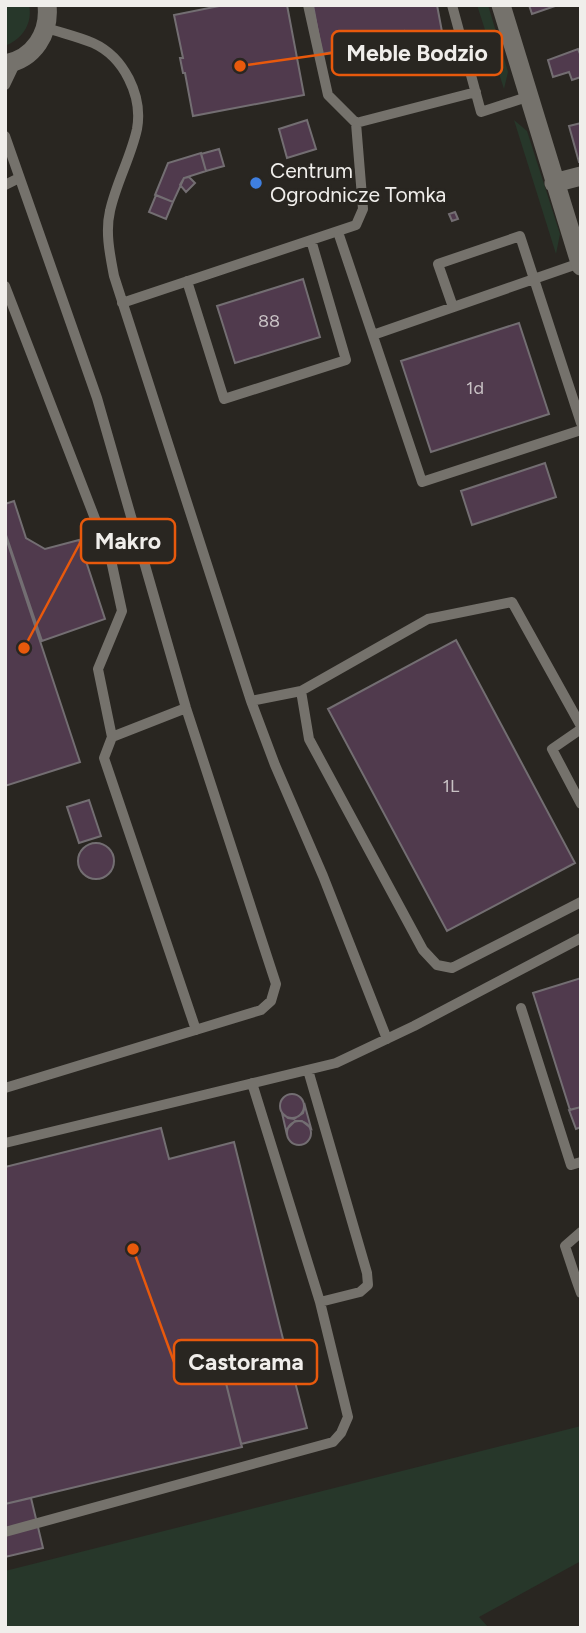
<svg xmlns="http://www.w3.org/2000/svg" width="586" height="1633" font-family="Figtree,sans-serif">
  <rect width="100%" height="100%" fill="#292621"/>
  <path fill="#27372a" d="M5,5H29C33,24 22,39 5,46Z
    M477,5H488L508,72L504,89Z
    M514,120L527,131L560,234L556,254Z
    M581,1426V1561L479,1617L489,1628H5V1571Z"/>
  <path fill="#503a4d" stroke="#736e72" stroke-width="2" d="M224,5H287L304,95L193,116L185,73H183L180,58H183L174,15Z
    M313,5H437L443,37L407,44L404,31L342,43L343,50L322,54Z
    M529,5H558L532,14Z
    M578,49L581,56V77L572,80L569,72L553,77L548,60Z
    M307,120L316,149L287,158L279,129Z
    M581,123V162H579L569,126Z
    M219,149L224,166L206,171L201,154Z
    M201,153L206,171L184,178L173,202L155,195L168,163Z
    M189,177L195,183L186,192L180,185L184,178Z
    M156,195L173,202L166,219L149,212Z
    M455,212L458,219L452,221L449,214Z
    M303,279L320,337L235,363L217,306Z
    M519,323L549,414L431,452L401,361Z
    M545,463L556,497L472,525L461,491Z
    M14,501L26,538L45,549L79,540L105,619L42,641L5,532V504Z
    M5,535L80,762L5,786Z
    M456,640L575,863L447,931L328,709Z
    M89,800L101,836L79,843L67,807Z
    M78 861a18 18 0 1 1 36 0a18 18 0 1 1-36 0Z
    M581,978V1107L570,1110L533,993Z
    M280 1106a12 12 0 1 1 24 0a12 12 0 1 1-24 0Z
    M305,1106L311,1128L302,1121H295L287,1129V1135L282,1113L288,1118L294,1119L303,1113Z
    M581,1107V1127L576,1129L569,1110Z
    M287 1133a12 12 0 1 1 24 0a12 12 0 1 1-24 0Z
    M161,1128L169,1159L234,1142L286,1351L222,1367L242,1447L5,1504V1167Z
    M287,1351L307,1428L241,1444L222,1367Z
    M31,1498L43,1548L5,1557V1504Z"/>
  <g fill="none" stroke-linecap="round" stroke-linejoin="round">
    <path stroke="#75726c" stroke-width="10" d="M308,5L328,95L356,123L476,92
      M452,5L481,112L530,96
      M47,28C62,33 79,37 93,43C124,57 143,96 137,129C131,157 116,183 110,211C105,232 110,255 114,276L251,701L275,765L323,876L387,1039
      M5,85L16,62
      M5,136L97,398L186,708L276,984L271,1001L261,1010L5,1088
      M5,185L19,178
      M338,232L422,482L581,430
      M187,281L224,399L346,360L311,240
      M5,286L111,560L122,611L98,669L112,737L104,758L196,1030
      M122,303L356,225L363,209L356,123
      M453,307L438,264L520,236L581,423
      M373,335L580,263
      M301,691L309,739L423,950L437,965L452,968L581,902
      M251,701L301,691L428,619L512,602L581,726
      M581,729L552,749L581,804
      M112,737L186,708
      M521,1008L571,1165L581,1162
      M308,1070L367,1273L368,1285L360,1292L320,1302
      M5,1143L336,1063L414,1026L581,938
      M580,1277L576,1279L581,1293
      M576,1279L565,1246L581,1232
      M5,1532L333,1442L341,1433L348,1417L320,1302L252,1083"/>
    <path stroke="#75726c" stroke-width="19" d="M501,5L581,266
      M5,64C34,59 50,33 47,5
      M554,183L581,176"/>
  </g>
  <circle fill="#3f7fe0" stroke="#292621" stroke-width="2.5" cx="256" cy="183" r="7"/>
  <g text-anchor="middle" stroke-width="6" stroke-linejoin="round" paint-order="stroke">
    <g font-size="18" fill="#c8c1c4">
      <text x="269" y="327">88</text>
      <text x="475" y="394">1d</text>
      <text x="451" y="792">1L</text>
    </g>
    <g font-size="21" fill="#f0eeeb" stroke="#292621" text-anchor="start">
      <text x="270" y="178">Centrum<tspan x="270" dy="24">Ogrodnicze Tomka</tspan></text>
    </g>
  </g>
  <path fill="none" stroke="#e8590c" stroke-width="2.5" d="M240 66L332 53M24 648L81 541M133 1249L174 1362"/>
  <g fill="#e8590c" stroke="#292621" stroke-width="2.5">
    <circle cx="240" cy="66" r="7"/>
    <circle cx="24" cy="648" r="7"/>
    <circle cx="133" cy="1249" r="7"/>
  </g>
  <g fill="#292621" stroke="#e8590c" stroke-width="2.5">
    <rect x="332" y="31" width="170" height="44" rx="7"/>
    <rect x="81" y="519" width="94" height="44" rx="7"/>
    <rect x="174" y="1340" width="143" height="44" rx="7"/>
  </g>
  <g font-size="23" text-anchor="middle" font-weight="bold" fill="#f0eeeb">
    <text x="417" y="61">Meble Bodzio</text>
    <text x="128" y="549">Makro</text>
    <text x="246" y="1370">Castorama</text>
  </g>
  <rect width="586" height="1633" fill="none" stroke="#f0eeeb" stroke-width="14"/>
</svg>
